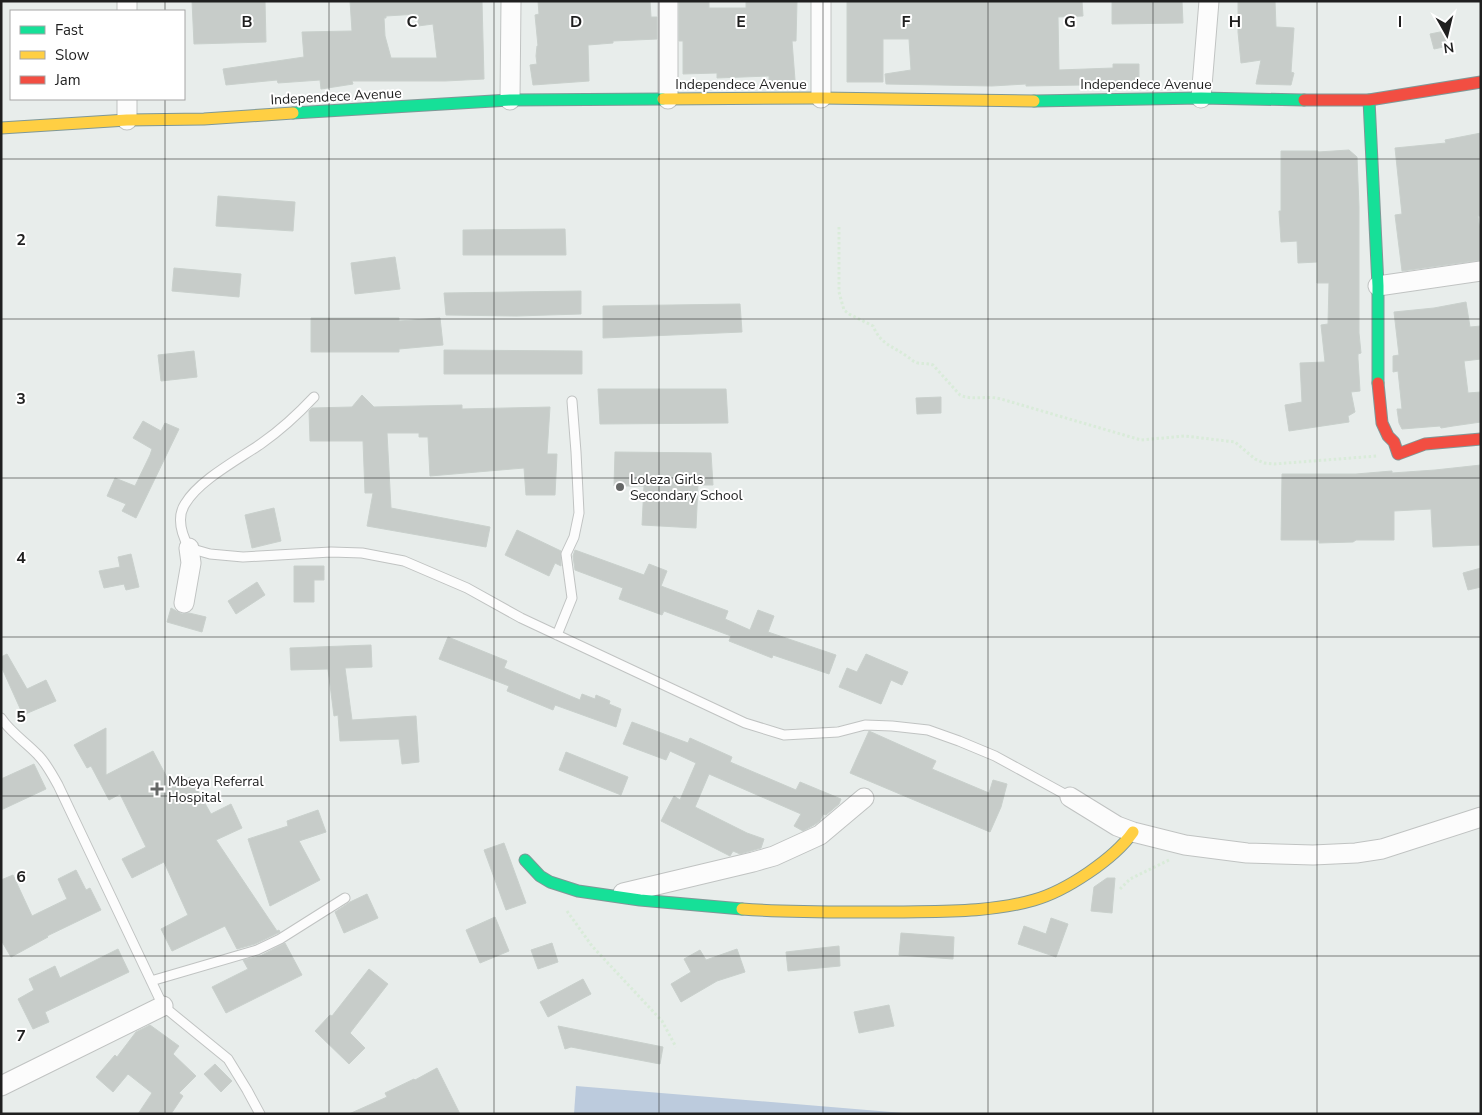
<svg xmlns="http://www.w3.org/2000/svg" width="1482" height="1115" font-family="'Nunito Sans',sans-serif">
  <rect width="100%" height="100%" fill="#e8edeb"/>
  <path fill="#bccbdd" d="M576,1086L915,1114H574Z"/>
  <path fill="#c7ccc9" stroke="#c9d0cc" fill-rule="evenodd" d="M192,1H265L266,42L194,44Z
    M350,1H482L484,79L445,81H352L353,84L321,89L320,80L278,83L277,80L226,85L223,69L304,57L302,32L352,31ZM418,14V26L433,24L437,58H391L385,36L384,18H386V16Z
    M538,1H650L651,17H657V39L613,41V43L588,45L589,81L533,85L530,65L537,64L536,56L537,46H538L535,15L539,14Z
    M679,1H709V8H746V1H797L796,41H792L795,80L769,82V76L717,78V73L683,74V41H679Z
    M847,1H1082L1083,16L1058,17L1059,70L1113,68V64H1139V84L1026,86V84L992,86L886,84L885,74L911,70L909,39H883V82H847Z
    M1112,1H1182L1183,23L1112,24Z
    M1238,1H1275L1276,27L1294,28L1291,72L1294,73L1291,85L1256,84L1261,60L1241,63L1238,32Z
    M1445,31L1448,46L1434,49L1430,34Z
    M1481,133V216H1478L1481,238V260L1402,271L1395,215L1402,214L1395,148L1446,143L1445,140Z
    M1349,150L1357,157L1359,207V333L1361,353L1358,354V359L1360,391L1351,392L1355,412L1348,416L1349,422L1289,431L1285,405L1302,402L1300,363L1325,362L1321,325L1328,324L1329,283H1317V262L1298,263L1297,241L1281,242L1279,211H1281V151H1318V152Z
    M218,196L295,202L293,231L216,226Z
    M565,229L566,255H463V230Z
    M395,257L400,289L355,294L351,263Z
    M174,268L241,274L239,297L172,291Z
    M581,291V314L516,316L446,315L444,293Z
    M1466,302L1470,327L1481,326V359L1464,361L1468,393L1481,392V422L1453,426L1441,428L1440,426L1402,429L1399,423L1397,409H1402L1398,371L1393,372V356L1399,355L1394,312L1434,308Z
    M740,304L742,332L603,338V306Z
    M311,318H399V321L440,318L443,345L399,349V352H311Z
    M444,350L582,351V374H444Z
    M194,351L197,377L161,381L158,355Z
    M598,389H726L728,423L600,424Z
    M362,395L374,407L462,405V409L550,407L547,454H557L555,495H526L524,468L430,476L428,437H419V433H387L391,508L490,527L486,547L367,526L373,493H365L363,441H310L309,411L312,408L352,407Z
    M941,397V413L917,414L916,398Z
    M143,421L161,431L165,423L179,429L136,518L122,511L126,504L107,496L115,478L135,486L150,455L152,449L133,438Z
    M615,452L711,453L713,485H698L696,528L642,525L644,486H614Z
    M1481,465V545L1433,547L1431,509L1394,511V540H1356L1353,542L1319,543V540H1281L1282,474H1356L1392,471V473L1435,470Z
    M274,508L281,541L252,548L245,515Z
    M517,530L561,551V566L555,563L549,576L505,555Z
    M575,550L644,575L649,564L667,571L661,586L728,611L725,619L750,630L758,610L774,616L768,632L836,655L829,674L773,655L772,658L729,641L731,636L664,611L662,615L619,599L623,588L575,570L573,556Z
    M131,554L139,587L126,590L124,584L104,588L99,571L120,567L118,557Z
    M294,566H324V580H314V602H294Z
    M1481,568V587L1468,590L1463,573Z
    M257,582L265,595L236,614L228,601Z
    M171,608L182,614L189,613L206,617L202,632L167,622Z
    M448,637L507,661L504,668L580,700L582,694L595,699L596,695L610,701L609,704L621,709L616,727L555,705L553,710L507,691L509,686L439,659Z
    M371,645L372,667L345,668L352,720L416,716L419,762L402,764L399,739L340,741L338,715L334,716L328,669L291,670L290,648Z
    M7,654L27,689L46,680L56,701L23,715L1,666V657Z
    M866,654L908,672L902,685L891,680L881,704L839,687L847,668L857,672Z
    M632,722L688,743L690,738L732,757L730,762L796,790L800,782L841,799L839,804L826,815L823,814L820,821L814,825L803,831L794,826L801,814L709,774L695,807L747,833L764,839L761,848L740,854L733,851L730,856L661,821L674,796L680,800L696,763L670,751L666,760L623,744Z
    M106,728V775L153,751L172,787L190,777L211,814L231,804L242,828L216,840L277,931L279,930L280,932L255,944L237,949L225,926L172,951L161,929L188,915L164,862L132,878L122,859L146,847L120,794L109,800L91,766L87,768L74,745Z
    M869,731L936,761L932,769L989,793L993,780L1007,784L1001,807L990,832L850,773Z
    M566,752L628,777L621,795L559,770Z
    M34,764L46,789L1,810V779Z
    M318,810L326,832L299,841L320,880L270,906L248,839L288,826L287,821Z
    M504,843L526,903L506,910L484,850Z
    M76,870L86,890L90,888L101,910L47,936L48,937L11,957L1,940V880L13,875L32,916L67,899L58,879Z
    M1107,878H1115L1112,913L1091,911L1094,887Z
    M367,894L378,918L344,933L335,912L350,902Z
    M495,917L509,951L480,963L466,930Z
    M1051,918L1068,924L1056,957L1018,944L1024,926L1046,934Z
    M901,933L954,937L953,959L899,955Z
    M285,943L302,975L226,1013L212,987L248,969L243,960L260,956Z
    M552,943L558,962L538,969L531,950Z
    M839,946L840,966L788,971L786,952Z
    M118,949L129,972L45,1012L49,1022L33,1029L18,999L34,990L29,979L55,966L60,978Z
    M737,949L745,972L717,981L681,1002L671,984L691,972L684,959L700,950L706,960Z
    M369,969L388,984L350,1033L365,1048L349,1064L315,1031L330,1015L332,1016Z
    M583,979L591,994L548,1017L540,1002Z
    M889,1005L894,1026L859,1033L854,1012Z
    M150,1025L179,1046L173,1054L196,1076L179,1093L183,1096L171,1114H138L152,1093L128,1074L113,1092L96,1077L115,1055L117,1057L136,1032Z
    M558,1026L663,1047L660,1064L571,1047L565,1049Z
    M215,1064L232,1081L221,1092L204,1074Z
    M437,1068L460,1114H349L387,1097L385,1093L414,1079L415,1080Z"/>
  <g fill="none" stroke-linecap="round" stroke-linejoin="round">
    <defs>
      <path id="lane" d="M314,397C298,414 282,429 262,443C239,459 199,480 185,504C176,518 182,535 189,548L210,554L243,557L331,552L362,553L404,561L467,588L521,618L745,723L784,735L838,732L865,725L892,726L928,730L959,741L995,756L1070,797
        M557,635L572,598L566,554L574,537L579,513L576,452L572,401
        M1,718C11,733 26,742 38,755C46,763 52,774 58,785L163,1006L228,1059L247,1090L260,1114
        M151,981L257,950L280,939L345,898"/>
      <path id="street" d="M668,1V99
        M821,1V98
        M127,11V1
        M1201,98L1209,1
        M510,100L511,1
        M127,120V99
        M1378,286L1481,271
        M184,603L191,563L189,548
        M1070,797L1117,826L1133,832L1185,845L1247,853L1313,855L1356,853L1382,849L1481,817
        M623,893L753,862L774,856L820,835L864,798
        M1,1086L163,1006"/>
      <path id="fast" d="M1369,100L1378,286V383
        M1034,101L1201,98L1304,100
        M293,113L510,100L663,99
        M525,860L540,876L550,882L578,891L640,900L742,909"/>
      <path id="slow" d="M663,99L821,98L1034,101
        M1,128L127,120L204,119L293,113
        M742,909C792,913 844,912 894,912C940,911 989,913 1034,900C1066,891 1114,859 1133,832"/>
      <path id="jam" d="M1304,100H1369L1481,82
        M1378,383L1382,423L1388,436L1394,442L1398,454L1425,444L1481,439"/>
    </defs>
    <use href="#lane" stroke="#c0c3c2" stroke-width="11"/>
    <use href="#street" stroke="#c0c3c2" stroke-width="21"/>
    <use href="#fast" stroke="#7f9897" stroke-width="13"/>
    <use href="#slow" stroke="#7f9897" stroke-width="13"/>
    <use href="#jam" stroke="#7f9897" stroke-width="13"/>
    <path stroke="#d9ebd9" stroke-width="3" stroke-dasharray="2.5 2.5" stroke-linecap="butt" d="M839,227V292L842,303L844,310L849,314L873,326C881,345 893,346 908,357C911,359 913,362 918,363C923,364 928,363 933,365L960,395C972,401 987,395 1001,399L1141,440L1185,436L1235,442L1255,459L1264,463L1274,464L1377,456
      M1120,889L1130,879L1169,860
      M567,911L592,946L662,1021L676,1047"/>
    <use href="#lane" stroke="#fcfcfc" stroke-width="9"/>
    <use href="#street" stroke="#fcfcfc" stroke-width="19"/>
    <use href="#fast" stroke="#16e098" stroke-width="11"/>
    <use href="#slow" stroke="#ffcf43" stroke-width="11"/>
    <use href="#jam" stroke="#f24e42" stroke-width="11"/>
  </g>
  <path fill="none" stroke="#1f1f1f" stroke-width="1" stroke-opacity="0.55" d="M165,1V11M329,1V1114M494,1V1114M659,1V1114M823,1V1114M988,1V1114M1153,1V1114M1317,1V1114M165,99V1114M1,159H1481M1,319H1481M1,478H1481M1,637H1481M1,796H1481M1,956H1481"/>
  <g fill="#656766" stroke="#fff" stroke-width="2">
    <circle cx="620" cy="487" r="5"/>
    <path d="M154.5 781.5h5v5h5v5h-5v5h-5v-5h-5v-5h5z"/>
  </g>
  <g text-anchor="middle" stroke-width="4" stroke-linejoin="round" paint-order="stroke">
    <g font-size="14" fill="#1f1f1f" stroke="#fff">
      <text x="741" y="89">Independece Avenue</text>
      <text x="1146" y="89">Independece Avenue</text>
      <text transform="translate(336 96) rotate(-3)" y="5">Independece Avenue</text>
    </g>
    <g font-size="14" fill="#1f1f1f" stroke="#fff" text-anchor="start">
      <text x="630" y="484">Loleza Girls<tspan x="630" dy="16">Secondary School</tspan></text>
      <text x="168" y="786">Mbeya Referral<tspan x="168" dy="16">Hospital</tspan></text>
    </g>
  </g>
  <g font-size="16" text-anchor="middle" font-weight="bold" fill="#1f1f1f" stroke="#fff" stroke-width="4" stroke-linejoin="round" paint-order="stroke">
    <text x="247" y="27">B</text>
    <text x="412" y="27">C</text>
    <text x="576" y="27">D</text>
    <text x="741" y="27">E</text>
    <text x="906" y="27">F</text>
    <text x="1070" y="27">G</text>
    <text x="1235" y="27">H</text>
    <text x="1400" y="27">I</text>
    <text x="21" y="245">2</text>
    <text x="21" y="404">3</text>
    <text x="21" y="563">4</text>
    <text x="21" y="722">5</text>
    <text x="21" y="882">6</text>
    <text x="21" y="1041">7</text>
  </g>
  <rect width="1482" height="1115" fill="none" stroke="#1f1f1f" stroke-width="5"/>
  <rect x="10" y="10" width="175" height="90" fill="#ffffff" stroke="#a5a5a5"/>
  <rect x="20" y="26" width="25" height="8" fill="#16e098" stroke="#a5a5a5"/>
  <text x="55" y="35" font-size="15" fill="#1f1f1f">Fast</text>
  <rect x="20" y="51" width="25" height="8" fill="#ffcf43" stroke="#a5a5a5"/>
  <text x="55" y="60" font-size="15" fill="#1f1f1f">Slow</text>
  <rect x="20" y="76" width="25" height="8" fill="#f24e42" stroke="#a5a5a5"/>
  <text x="55" y="85" font-size="15" fill="#1f1f1f">Jam</text>
  <g transform="translate(1447 35) rotate(172)" stroke="#ffffff" stroke-width="4" paint-order="stroke">
  <path d="M0-4L9 19L0 12L-9 19Z" fill="#1f1f1f"/>
  <text y="-8" font-size="14" font-weight="bold" text-anchor="middle" fill="#1f1f1f">N</text>
  </g>
</svg>
